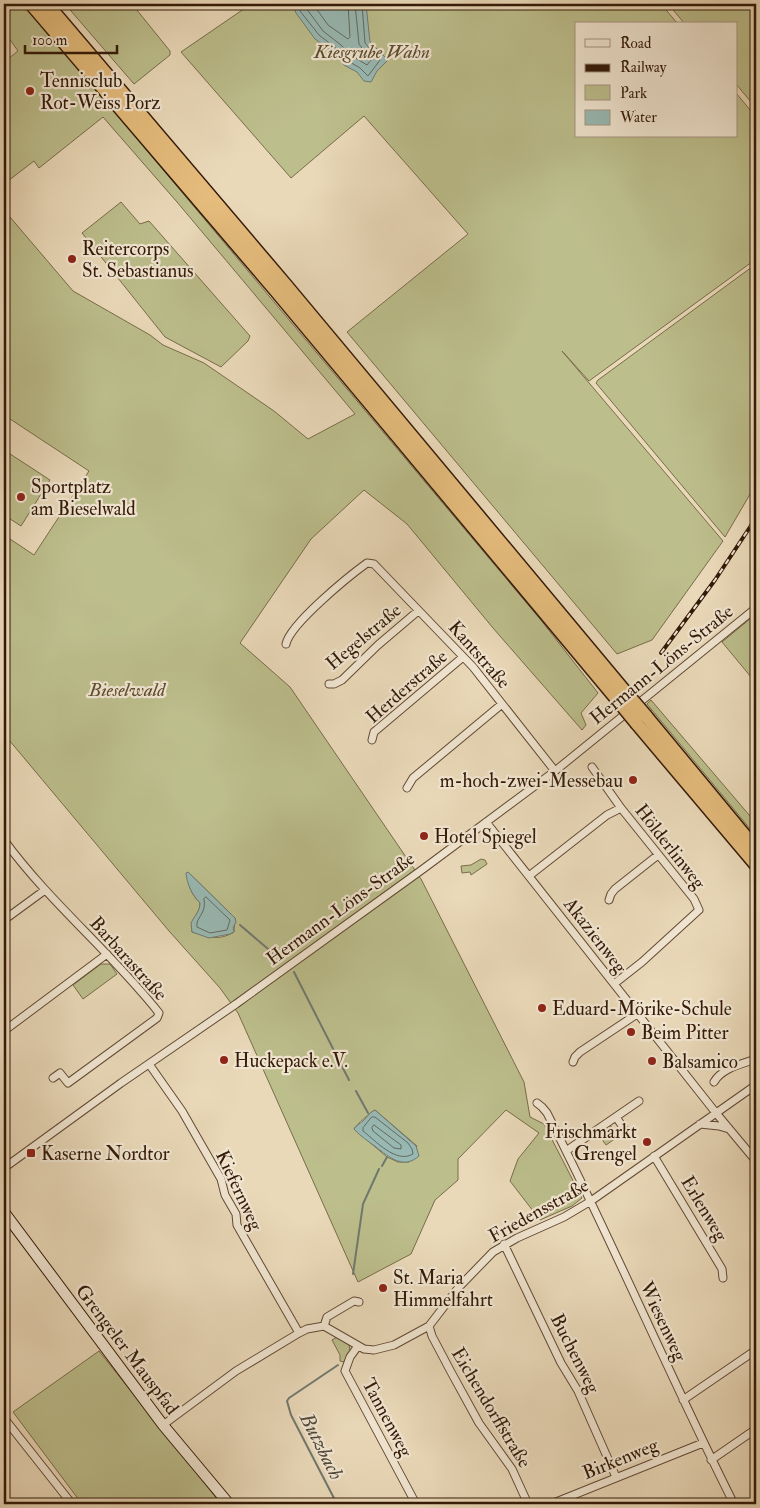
<svg xmlns="http://www.w3.org/2000/svg" width="760" height="1508" font-family="'IM FELL Double Pica',serif">
  <rect width="100%" height="100%" fill="#ead9b9"/>
  <filter id="stains"><feTurbulence type="fractalNoise" baseFrequency=".004" numOctaves="4"/><feColorMatrix values="0 0 0 0 .2 0 0 0 0 .09 0 0 0 0 .02 0 0 0 .5 -.17"/></filter>
  <radialGradient id="worn" r=".72"><stop offset=".6" stop-color="#630" stop-opacity="0"/><stop offset="1" stop-color="#630" stop-opacity=".3"/></radialGradient>
  <path fill="#bcbe8c" stroke="#786c4a" fill-rule="evenodd" d="M18,4H24L540,619L598,693L581,713L586,725L582,730L493,628L407,524L364,490L311,539L240,643L290,687L421,879L524,1082L530,1117L544,1124L582,1198L572,1206L540,1220L510,1181L518,1159L539,1133L506,1110L458,1159V1180L435,1200L411,1254L358,1282L238,1013L220,988L169,931L4,734V535L34,555L89,471L4,415V210L73,291L150,335L163,345L204,363L274,411L308,439L355,414L177,202L103,117L39,168L34,161L4,184V62L18,51L6,34L4,36V16ZM188,872L235,918L234,932C217,942 208,936 192,932C191,917 200,915 200,903C191,894 187,884 188,872ZM375,1110L417,1146L409,1162H398L387,1157L354,1129C356,1125 371,1112 375,1110Z
    M65,4H132L170,51V55L134,84Z
    M251,4H661L678,24H576V136H736V93L756,117V259L589,381L562,351L723,541L652,640L617,654L347,332L468,234L364,116L291,178L181,52Z
    M668,4H756V108L736,84V24H685Z
    M121,202L140,224L149,221L250,336L248,341L221,367L165,337L82,233Z
    M756,264V484L725,537L596,383L598,380Z
    M4,450L50,480L21,526L4,515Z
    M756,614V683L722,642Z
    M651,700L756,823V836L647,704Z
    M481,859L485,860L487,864L471,875L470,872L462,873L461,866L471,865Z
    M101,964H110L117,974L83,999L73,985Z
    M611,1126L619,1136L606,1145L599,1135Z
    M337,1337L349,1344L350,1351L344,1362L340,1361V1355L332,1340Z
    M99,1351L221,1504H82L13,1412Z"/>
  <path fill="#98b9b4" stroke="#70796f" d="M293,4H366L370,42L388,60L377,71L371,82L364,81L357,72L344,65L334,53L315,39L296,13Z
    M188,872L235,918L236,922L233,928L234,932L230,934L209,938L192,932L191,923C195,915 200,911 200,903C192,895 187,884 186,873Z
    M375,1110L416,1146L419,1156C403,1170 389,1157 376,1147C368,1141 360,1136 354,1129C356,1125 360,1124 363,1121C368,1116 369,1113 375,1110Z"/>
  <g fill="none" stroke-linecap="round" stroke-linejoin="round">
    <path stroke="#66695e" stroke-width="1" d="M298,4L300,11L319,35L337,49L348,61L360,68L368,76L380,60L365,43L362,4
      M305,4L306,8L323,31L341,45L352,56L367,65L371,60L359,44L355,4
      M313,4L328,25L348,39L350,37L348,4
      M206,897L230,920L227,930L210,933L197,927C195,918 207,914 204,899Z
      M372,1117H375L408,1143L412,1149L413,1154C396,1164 376,1141 363,1131V1128Z
      M374,1125L401,1145V1149L394,1148L373,1131L372,1128Z"/>
    <path stroke="#70796f" stroke-width="2" d="M240,925L281,960
      M294,972L349,1080
      M356,1091L368,1113
      M382,1166L387,1157
      M353,1274L363,1204L379,1169
      M337,1504L291,1415L287,1401L289,1398L338,1365"/>
    <defs>
      <path id="minor" d="M286,644C290,624 349,576 367,563L374,564L473,667L555,771
        M329,684H334L342,680L378,645L418,611
        M372,740L374,732L380,727L463,657
        M592,767L621,808L694,899L699,910L642,962L614,984
        M407,788L413,778L502,704
        M486,822L716,1113L756,1161
        M4,840C50,903 111,952 159,1013L157,1018L68,1083L60,1073L53,1078
        M529,876L607,815L621,808
        M609,900L611,894L615,889L658,855
        M4,920L45,890
        M4,1031L107,954
        M573,1062L575,1057L580,1052L637,1014
        M149,1064L182,1111L221,1179L225,1195L236,1214L237,1225L299,1333
        M714,1082C722,1068 742,1064 756,1059
        M537,1103L542,1107L547,1113C613,1242 669,1375 734,1504
        M616,1117L627,1133
        M700,1124L719,1126L729,1129
        M566,1151L639,1101
        M654,1156L713,1254L722,1269L723,1278
        M4,1168L121,1083L236,1004L423,869L555,771L756,608
        M504,1244L561,1363L578,1391L616,1477
        M324,1326L364,1349L374,1350L394,1345L429,1326L459,1287L493,1252L517,1238L564,1217L591,1201L756,1085
        M429,1326L432,1336L451,1372L479,1423L512,1469L528,1504
        M358,1346L350,1357L345,1371L416,1504
        M683,1400L756,1350
        M4,1418L72,1504
        M163,1425L236,1371L299,1333L307,1329L324,1326L327,1317L354,1301L359,1302
        M711,1460L756,1429
        M551,1504L703,1443
        M753,1504L756,1502"/>
      <path id="secondary" d="M4,1212L163,1425L229,1504"/>
      <path id="motorway" d="M31,4L276,291L619,702
        M47,4L285,284L628,695
        M646,716L756,849
        M637,724L756,865"/>
    </defs>
    <use href="#minor" stroke="#614934" stroke-width="9"/>
    <use href="#secondary" stroke="#331907" stroke-width="12"/>
    <use href="#motorway" stroke="#331907" stroke-width="15"/>
    <use href="#minor" stroke="#f1e6d2" stroke-width="7"/>
    <use href="#secondary" stroke="#f1e6d2" stroke-width="10"/>
    <use href="#motorway" stroke="#e5bc7c" stroke-width="12"/>
    <defs>
      <path id="rail" d="M661,653L715,580L756,518"/>
    </defs>
    <use href="#rail" stroke="#331907" stroke-width="4"/>
    <use href="#rail" stroke="#f1e6d2" stroke-width="2" stroke-dasharray="5.5" stroke-linecap="butt"/>
    <defs>
      <path id="motorway-bridge" d="M628,695L646,716
        M619,702L637,724"/>
    </defs>
    <use href="#motorway-bridge" stroke="#331907" stroke-width="15" stroke-linecap="butt"/>
    <use href="#motorway-bridge" stroke="#e5bc7c" stroke-width="12"/>
  </g>
  <g fill="#8f2418" stroke="#f1e6d2" stroke-width="2">
    <circle cx="30" cy="91" r="5"/>
    <circle cx="72" cy="259" r="5"/>
    <circle cx="21" cy="497" r="5"/>
    <circle cx="633" cy="780" r="5"/>
    <circle cx="424" cy="836" r="5"/>
    <circle cx="542" cy="1008" r="5"/>
    <circle cx="631" cy="1032" r="5"/>
    <circle cx="224" cy="1060" r="5"/>
    <circle cx="652" cy="1061" r="5"/>
    <circle cx="647" cy="1142" r="5"/>
    <rect x="26" y="1148" width="10" height="10" rx="2.5"/>
    <circle cx="383" cy="1288" r="5"/>
  </g>
  <g text-anchor="middle" stroke-width="4.5" stroke-linejoin="round" paint-order="stroke">
    <g font-size="19" font-style="italic" fill="#5c4b2f" stroke="#f1e6d2">
      <text x="372" y="58">Kiesgrube Wahn</text>
      <text x="127" y="696">Bieselwald</text>
    </g>
    <g font-size="19" fill="#331907" stroke="#f1e6d2" text-anchor="start">
      <text x="40" y="87">Tennisclub<tspan x="40" dy="22">Rot-Weiss Porz</tspan></text>
      <text x="82" y="255">Reitercorps<tspan x="82" dy="22">St. Sebastianus</tspan></text>
      <text x="31" y="493">Sportplatz<tspan x="31" dy="22">am Bieselwald</tspan></text>
      <text x="623" y="787" text-anchor="end">m-hoch-zwei-Messebau</text>
      <text x="434" y="843">Hotel Spiegel</text>
      <text x="552" y="1015">Eduard-Mörike-Schule</text>
      <text x="641" y="1039">Beim Pitter</text>
      <text x="234" y="1067">Huckepack e.V.</text>
      <text x="662" y="1068">Balsamico</text>
      <text x="637" y="1138" text-anchor="end">Frischmarkt<tspan x="637" dy="22">Grengel</tspan></text>
      <text x="41" y="1160">Kaserne Nordtor</text>
      <text x="393" y="1284">St. Maria<tspan x="393" dy="22">Himmelfahrt</tspan></text>
    </g>
    <g font-size="19" fill="#331907" stroke="#f1e6d2">
      <text transform="translate(363 636) rotate(-40)" y="7">Hegelstraße</text>
      <text transform="translate(480 654) rotate(49)" y="7">Kantstraße</text>
      <text transform="translate(661 664) rotate(-39)" y="7">Hermann-Löns-Straße</text>
      <text transform="translate(406 686) rotate(-41)" y="7">Herderstraße</text>
      <text transform="translate(671 846) rotate(52)" y="7">Hölderlinweg</text>
      <text transform="translate(340 908) rotate(-36)" y="7">Hermann-Löns-Straße</text>
      <text transform="translate(596 935) rotate(52)" y="7">Akazienweg</text>
      <text transform="translate(129 958) rotate(48)" y="7">Barbarastraße</text>
      <text transform="translate(240 1190) rotate(65)" y="7">Kiefernweg</text>
      <text transform="translate(705 1208) rotate(59)" y="7">Erlenweg</text>
      <text transform="translate(538 1210) rotate(-29)" y="7">Friedensstraße</text>
      <text transform="translate(664 1321) rotate(65)" y="7">Wiesenweg</text>
      <text transform="translate(128 1349) rotate(53)" y="7">Grengeler Mauspfad</text>
      <text transform="translate(576 1353) rotate(63)" y="7">Buchenweg</text>
      <text transform="translate(492 1407) rotate(59)" y="7">Eichendorffstraße</text>
      <text transform="translate(388 1417) rotate(62)" y="7">Tannenweg</text>
      <text transform="translate(620 1458) rotate(-22)" y="7">Birkenweg</text>
    </g>
    <g font-size="20" font-style="italic" fill="#51493b" stroke="#f1e6d2">
      <text transform="translate(322 1446) rotate(63)" y="7">Butzbach</text>
    </g>
  </g>
  <rect width="760" height="1508" fill="none" stroke="#ead9b9" stroke-width="20"/>
  <rect x="5" y="5" width="750" height="1498" fill="none" stroke="#331907" stroke-width="2.5"/>
  <rect x="10" y="10" width="740" height="1488" fill="none" stroke="#331907"/>
  <rect x="575" y="22" width="162" height="115" fill="#f1e6d2" stroke="#a59481"/>
  <rect x="585" y="39" width="25" height="8" fill="#f1e6d2" stroke="#a59481"/>
  <text x="620" y="48" font-size="15" fill="#331907">Road</text>
  <rect x="585" y="64" width="25" height="8" fill="#331907" stroke="#a59481"/>
  <text x="620" y="72" font-size="15" fill="#331907">Railway</text>
  <rect x="585" y="85" width="25" height="15" fill="#bcbe8c" stroke="#a59481"/>
  <text x="620" y="98" font-size="15" fill="#331907">Park</text>
  <rect x="585" y="110" width="25" height="15" fill="#98b9b4" stroke="#a59481"/>
  <text x="620" y="122" font-size="15" fill="#331907">Water</text>
  <path d="M25 45v8h92v-8" fill="none" stroke="#331907" stroke-width="2.5"/>
  <text x="32" y="45" font-size="15" fill="#331907" stroke="#f1e6d2" stroke-width="4" paint-order="stroke">100 m</text>
  <rect width="100%" height="100%" filter="url(#stains)"/>
  <rect width="100%" height="100%" fill="url(#worn)"/>
</svg>
